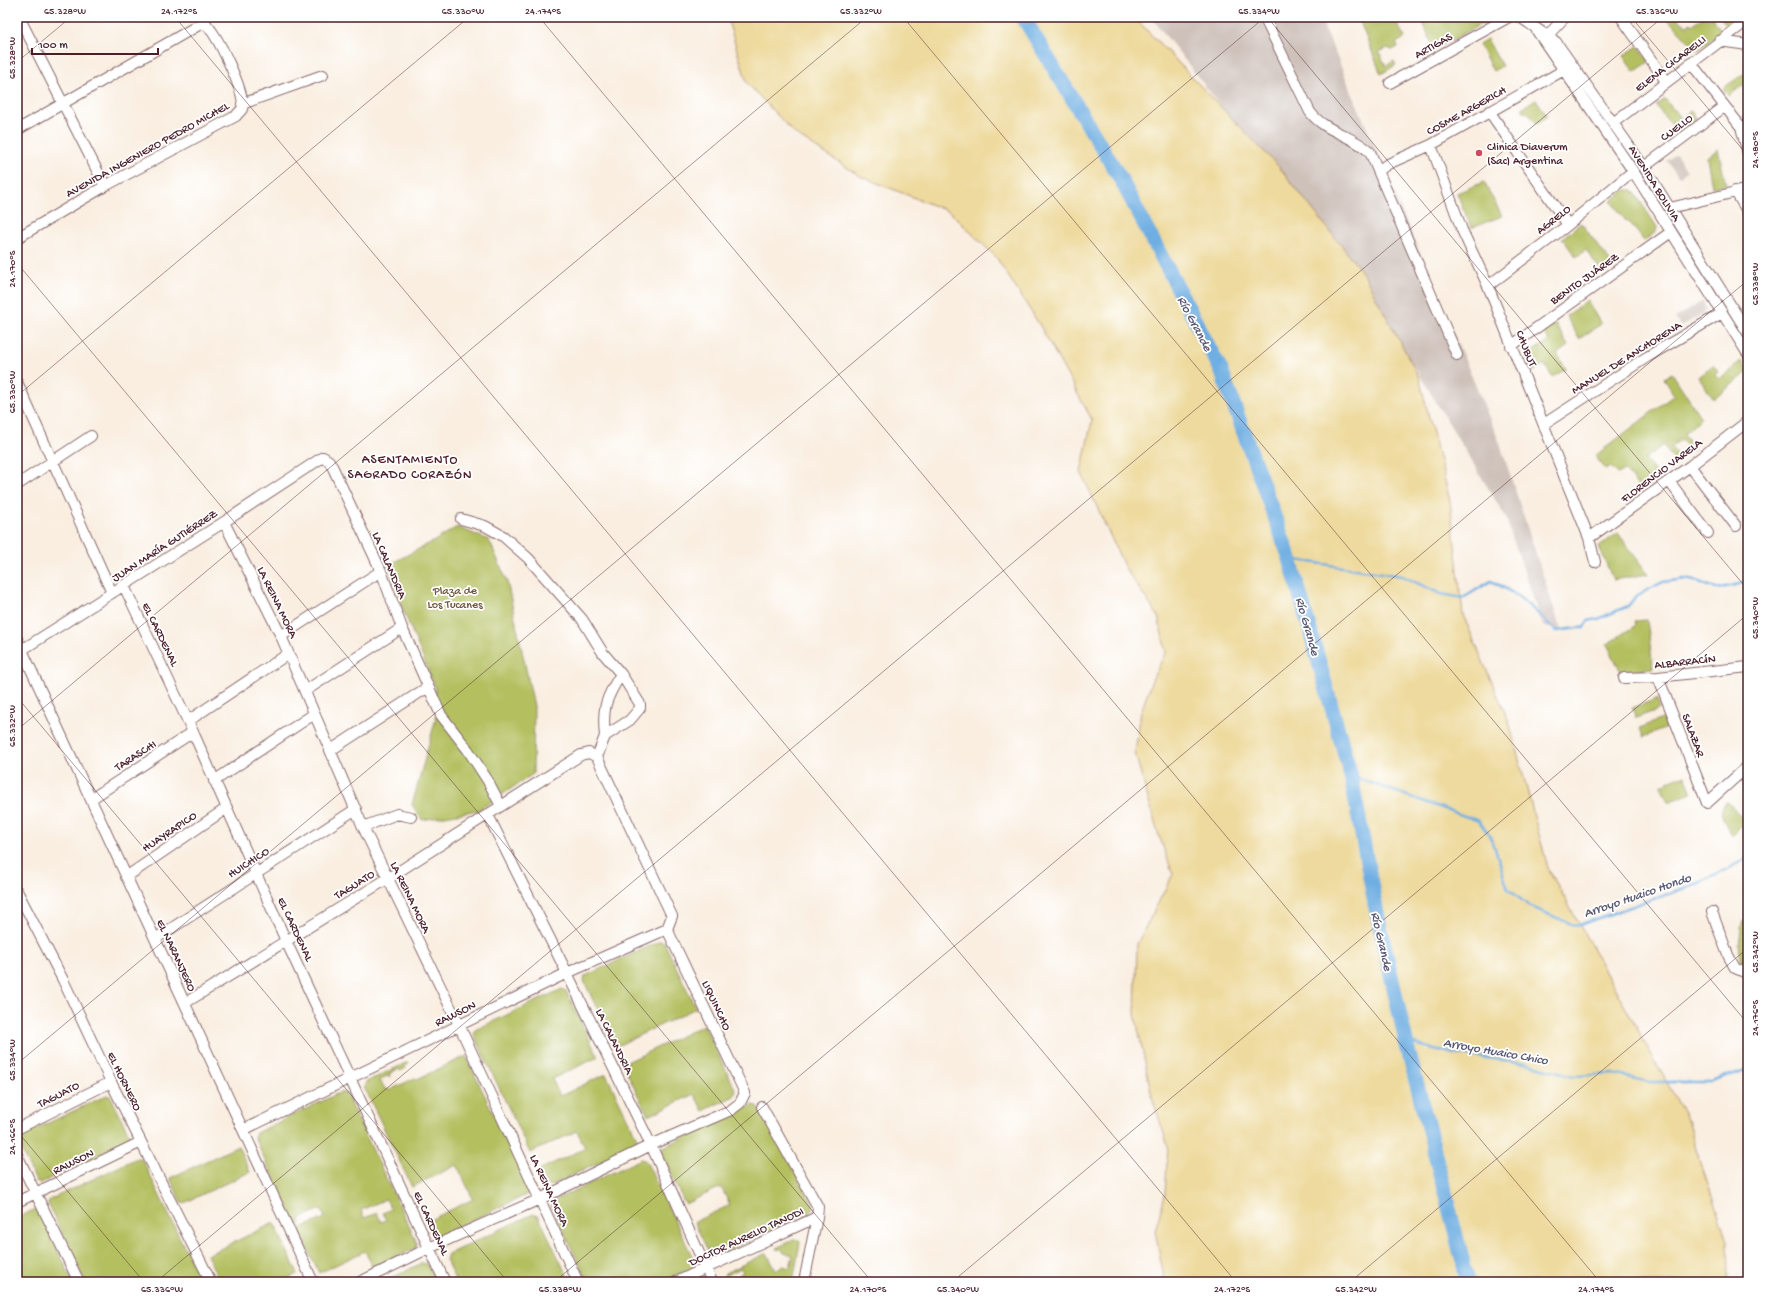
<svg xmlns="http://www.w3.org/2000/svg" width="1765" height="1299" font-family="'Gochi Hand',sans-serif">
  <rect width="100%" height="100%" fill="#fff"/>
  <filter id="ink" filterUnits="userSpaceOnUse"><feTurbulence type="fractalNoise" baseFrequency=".025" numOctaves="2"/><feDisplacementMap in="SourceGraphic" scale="8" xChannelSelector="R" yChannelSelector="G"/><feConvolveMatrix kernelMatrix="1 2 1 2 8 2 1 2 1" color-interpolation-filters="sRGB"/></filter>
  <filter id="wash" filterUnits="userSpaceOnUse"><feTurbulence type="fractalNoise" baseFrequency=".012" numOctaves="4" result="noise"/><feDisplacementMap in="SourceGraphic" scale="16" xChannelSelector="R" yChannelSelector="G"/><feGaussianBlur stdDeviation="0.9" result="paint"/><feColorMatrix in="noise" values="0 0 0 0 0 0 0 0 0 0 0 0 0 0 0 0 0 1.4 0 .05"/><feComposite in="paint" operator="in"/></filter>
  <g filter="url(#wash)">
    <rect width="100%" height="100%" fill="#f9eee0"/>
    <path fill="#cec1ba" d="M1151,17H1320L1499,441L1561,630L1543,626L1505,516L1413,364L1358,281Z
      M1676,154L1687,171L1679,177L1667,161Z
      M1703,301L1706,308L1705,312L1681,327L1675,318Z"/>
    <path fill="#b4c061" stroke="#7f7046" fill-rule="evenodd" d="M1358,17H1403L1396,22L1405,38L1396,43L1398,47L1392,50L1387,48L1379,52L1386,66L1394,61L1396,65L1381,74Z
      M1421,17H1494L1434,50Z
      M1666,17H1679L1678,19L1687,26L1690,23L1692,25L1703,17H1712L1722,32L1697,50Z
      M1720,17H1743L1728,27Z
      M1487,39L1502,66L1493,71L1479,44Z
      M1638,46L1649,62L1634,72L1623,56Z
      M1745,73L1748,78V82L1728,96L1723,88Z
      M1536,99L1547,116L1537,124L1528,112L1525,113L1522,108Z
      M1665,99L1681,119L1691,111L1697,119L1678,134L1656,106Z
      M1718,149L1726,185L1712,187L1707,157Z
      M1641,171L1748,343V347L1639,172Z
      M1484,182L1502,216L1471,228L1457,193Z
      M1625,190H1633L1657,227L1656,232L1644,241L1628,220L1626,221L1611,201Z
      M1581,223L1612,264L1601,271L1586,250L1576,257L1562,238Z
      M1587,301L1601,324L1579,339L1566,316Z
      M1555,323L1568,346L1557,354L1566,369L1552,377L1544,364L1533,372L1526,355L1549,341L1544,332Z
      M1742,361L1748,372L1714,399L1698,377L1713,365L1718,372L1715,375L1719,379Z
      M1672,373L1701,418L1684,434L1694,449L1691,451L1681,439L1671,447L1680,459L1676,463L1663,445L1645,459L1658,476L1640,489L1625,470L1618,474L1611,467L1606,470L1595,456L1674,395L1664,378Z
      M457,527L489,540L507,581L534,706L533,774L479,810L422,820L412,805L436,718L435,687L401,605L388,565L436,540Z
      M1618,533L1648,574L1613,580L1599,546Z
      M1647,620L1653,668L1621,672L1607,644L1636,625L1635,621Z
      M1657,699L1660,709L1636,718L1632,708Z
      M1664,718L1667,728L1643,737L1640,728Z
      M1685,775L1692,793L1668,802L1661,785Z
      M1727,801L1746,822L1732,836C1726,823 1715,812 1727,801Z
      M1748,919V968L1742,966L1739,945L1742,922Z
      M660,941L664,942L696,1008L615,1047L584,981L585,976Z
      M562,989L566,991L598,1057L552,1079L560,1096L606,1074L638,1140L636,1145L550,1186L545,1184L539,1170L585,1148L577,1131L530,1153L474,1035L475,1030Z
      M704,1025L736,1091L734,1096L703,1111L694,1094L648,1116L623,1064Z
      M466,1056L529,1189L528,1194L439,1236L434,1234L428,1221L473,1199L457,1165L412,1187L364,1087L366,1082L408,1062L409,1064L405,1066L406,1068L400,1071L398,1069L389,1074L390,1077L387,1076L380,1080L385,1089L390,1090L415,1078L417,1079Z
      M341,1092L346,1094L417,1243L416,1248L373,1268L365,1251L319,1273L254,1137L256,1133ZM386,1199L391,1209L383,1213L386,1220L381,1222L377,1213L364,1218L361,1210ZM321,1209L325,1218L301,1228L299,1224L301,1223L300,1219Z
      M107,1095L111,1097L130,1136L128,1140L41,1183L36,1181L17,1142L19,1137Z
      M753,1105L758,1106L814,1206L812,1211L715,1257L710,1255L694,1222L730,1205L721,1187L685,1204L661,1153L663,1147Z
      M238,1146L250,1172L182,1204L170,1178Z
      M137,1158L142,1159L201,1282H85L48,1204L49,1200Z
      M641,1159L646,1161L695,1262L693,1267L662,1282H588L551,1206L553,1201Z
      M38,1208L73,1282L17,1281V1218Z
      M533,1214L539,1217L570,1282H456L446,1260L448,1254Z
      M274,1223L298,1274L281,1282H220L207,1255Z
      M796,1239L800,1242L793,1282H738L741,1280L739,1275L743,1272L741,1268L724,1276L725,1273L767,1253L776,1271L783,1266L790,1268L793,1255L784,1253L782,1249L778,1251L776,1248Z
      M422,1263L427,1264L436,1282H383Z"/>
    <path fill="#eeda9e" stroke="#9c7c64" d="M727,17H1134L1280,168L1363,273L1419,377L1450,501L1463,615L1509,722L1548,868L1685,1115L1727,1241L1728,1282H1165L1155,1231L1165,1195L1168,1146L1152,1097L1135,1014L1137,944L1173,874L1157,830L1135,753L1141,712L1152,680L1166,652L1158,616L1125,568L1081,472L1092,420L1039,324L996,257L950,212L860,176L795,134L747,83Z"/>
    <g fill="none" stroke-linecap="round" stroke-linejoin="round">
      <path stroke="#6eaee2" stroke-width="2.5" d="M1290,559L1402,576L1441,594L1463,598L1491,581C1516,592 1536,611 1556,631L1584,627L1588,621L1598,619L1628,606L1636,596L1663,582L1685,579L1699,582L1717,589L1748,582
        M1351,776L1479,821L1492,839L1508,889L1529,906L1576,926L1702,882L1748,858
        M1406,1042L1454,1054L1526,1063L1573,1076L1613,1074L1650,1082H1711L1748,1069"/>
      <path stroke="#6eaee2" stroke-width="15" d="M1023,17L1119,176L1221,370L1290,559L1351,776L1375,904L1406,1042L1468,1282"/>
    </g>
  </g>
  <g filter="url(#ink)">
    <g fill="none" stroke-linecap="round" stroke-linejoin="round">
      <defs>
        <path id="minor" d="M19,17L105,186
          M1264,17L1310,112C1325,132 1352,135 1370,152L1457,355
          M1520,17L1556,42L1644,167L1748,333
          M1621,17L1666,81
          M1537,31L1633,171L1748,354
          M1548,35L1565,17
          M1719,41L1748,45
          M1691,63L1741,127L1748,154
          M1390,83L1509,17
          M242,104L323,75
          M1489,111L1568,225
          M1613,123L1748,20
          M17,130L204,22
          M1431,145L1462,230L1488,286L1589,538L1595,562
          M1644,167L1724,107
          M1379,170L1388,164L1431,145L1564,70
          M1735,191L1748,212
          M1670,208L1748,189
          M17,238L105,186L236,116C237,114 241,111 242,109C247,96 221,45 213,33C209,27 205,24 203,17
          M1488,286L1568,225L1633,171
          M1511,346L1671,232
          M17,382L112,593
          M1544,424L1647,357L1722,313
          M1690,466L1736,526
          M1669,481L1708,533
          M17,485L91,436
          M461,519L485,526L503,536L528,558L582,619L603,653L621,674L640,704V708L630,720L605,736L597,757
          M224,522L281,636L363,827L459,1025L578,1282
          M1589,538L1690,466L1748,421
          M124,586L193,732L286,941L445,1282
          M281,636L381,571
          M17,639L313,1282
          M17,653L224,522L323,457L329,461L333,468L381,571L402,628L441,715L468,750L488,781L501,806
          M1658,677L1707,803L1748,766
          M1624,678L1658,677L1748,667
          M305,691L402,628
          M188,721L288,654
          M605,736C602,707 606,698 621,674
          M331,750L428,687
          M214,781L314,714
          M91,799L193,732
          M488,815L567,973L651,1145L712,1282
          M363,827L397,814L411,817
          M126,877L227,808
          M17,891L63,980L111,1082L211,1282
          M1712,912L1728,955L1735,968L1744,972L1748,970
          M155,939L356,809
          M185,1003L387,879L581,755L589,753L597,757
          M17,1129L111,1082
          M243,1130L567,973L667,929L672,916L597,757
          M17,1155L79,1282
          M17,1202L141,1142
          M360,1282L429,1248L540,1199L651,1145L731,1110L740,1103L745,1093L667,929
          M676,1282L817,1217L818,1207L762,1107
          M804,1282L817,1217"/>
      </defs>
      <use href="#minor" stroke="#87676a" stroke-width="12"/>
      <use href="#minor" stroke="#fff" stroke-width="10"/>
    </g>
  </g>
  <path fill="none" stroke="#4a1f2b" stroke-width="1" stroke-opacity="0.45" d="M175,17L1236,1282M539,17L1600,1282M903,17L1748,1024M1267,17L1748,590M1631,17L1748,156M17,62L71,17M17,263L872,1282M17,396L469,17M17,697L508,1282M17,730L867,17M17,1064L1265,17M17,1131L144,1282M156,1282L1663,17M554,1282L1748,280M952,1282L1748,614M1350,1282L1748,948"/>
  <circle fill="#d1495b" stroke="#fff" stroke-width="1.5" cx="1479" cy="153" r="4"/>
  <g text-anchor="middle" stroke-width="3.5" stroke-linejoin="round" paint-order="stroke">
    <g font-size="12" fill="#4a1f2b" stroke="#fff">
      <text transform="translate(1433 45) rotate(-29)" y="4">ARTIGAS</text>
      <text transform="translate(1670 63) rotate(-37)" y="4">ELENA CICARELLI</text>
      <text transform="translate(1466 110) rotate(-29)" y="4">COSME ARGERICH</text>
      <text transform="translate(1676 127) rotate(-37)" y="4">CUELLO</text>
      <text transform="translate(147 149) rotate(-29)" y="4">AVENIDA INGENIERO PEDRO MICHEL</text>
      <text transform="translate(1655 183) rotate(58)" y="4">AVENIDA BOLIVIA</text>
      <text transform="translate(1553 219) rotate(-38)" y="4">AGRELO</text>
      <text transform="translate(1584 278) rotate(-35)" y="4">BENITO JUÁREZ</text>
      <text transform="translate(1527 348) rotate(68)" y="4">CHUBUT</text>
      <text transform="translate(1626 357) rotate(-32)" y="4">MANUEL DE ANCHORENA</text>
      <text transform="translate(1661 470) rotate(-37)" y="4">FLORENCIO VARELA</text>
      <text transform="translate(164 545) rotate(-33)" y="4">JUAN MARÍA GUTIÉRREZ</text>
      <text transform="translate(390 565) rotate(67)" y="4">LA CALANDRIA</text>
      <text transform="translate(278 602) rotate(64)" y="4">LA REINA MORA</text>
      <text transform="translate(161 634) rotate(64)" y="4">EL CARDENAL</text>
      <text transform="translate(1685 661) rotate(-6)" y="4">ALBARRACÍN</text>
      <text transform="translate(1694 735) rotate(69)" y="4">SALAZAR</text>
      <text transform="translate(135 755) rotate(-33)" y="4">TARASCHI</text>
      <text transform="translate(169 831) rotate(-34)" y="4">HUAYRAPICO</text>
      <text transform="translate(248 862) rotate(-33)" y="4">HUICHICO</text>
      <text transform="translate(354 884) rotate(-32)" y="4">TAGUATO</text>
      <text transform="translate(411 897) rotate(64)" y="4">LA REINA MORA</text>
      <text transform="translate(296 929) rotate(65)" y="4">EL CARDENAL</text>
      <text transform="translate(177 955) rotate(65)" y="4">EL NARANJERO</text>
      <text transform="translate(717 1005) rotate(65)" y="4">LIQUINCHO</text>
      <text transform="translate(455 1013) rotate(-26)" y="4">RAWSON</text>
      <text transform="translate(615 1041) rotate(64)" y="4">LA CALANDRIA</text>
      <text transform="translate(125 1081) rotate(64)" y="4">EL HORNERO</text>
      <text transform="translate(58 1094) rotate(-27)" y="4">TAGUATO</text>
      <text transform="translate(73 1161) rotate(-26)" y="4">RAWSON</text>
      <text transform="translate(550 1190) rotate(65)" y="4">LA REINA MORA</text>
      <text transform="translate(432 1223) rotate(65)" y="4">EL CARDENAL</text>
      <text transform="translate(746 1236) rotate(-25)" y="4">DOCTOR AURELIO TANODI</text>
    </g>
    <g font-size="12" fill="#4a1f2b" stroke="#fff" text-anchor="start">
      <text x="1487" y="150">Clinica Diaverum<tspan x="1487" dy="14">(Sac) Argentina</tspan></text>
    </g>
    <g font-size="12" fill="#6f573e" stroke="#fff">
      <text x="455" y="594">Plaza de<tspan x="455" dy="14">Los Tucanes</tspan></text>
    </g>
    <g font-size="13" font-style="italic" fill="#585874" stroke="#fff">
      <text transform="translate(1196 323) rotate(62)" y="5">Río Grande</text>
      <text transform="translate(1309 626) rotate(74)" y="5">Río Grande</text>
      <text transform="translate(1637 894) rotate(-19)" y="5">Arroyo Huaico Hondo</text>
      <text transform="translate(1383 941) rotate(77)" y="5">Río Grande</text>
      <text transform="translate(1496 1050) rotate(10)" y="5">Arroyo Huaico Chico</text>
    </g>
    <g font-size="13" letter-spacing="1" fill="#4a1f2b" stroke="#fff">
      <text x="410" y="463">ASENTAMIENTO<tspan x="410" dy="15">SAGRADO CORAZÓN</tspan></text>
    </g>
  </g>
  <rect width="1765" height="1299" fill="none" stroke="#fff" stroke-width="44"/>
  <path d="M32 48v6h126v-6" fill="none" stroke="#4a1f2b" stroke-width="2"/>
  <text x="38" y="48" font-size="12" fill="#4a1f2b" stroke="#ffffff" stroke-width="3" paint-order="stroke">100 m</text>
  <rect x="22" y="22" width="1721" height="1255" fill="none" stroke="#4a1f2b" stroke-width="1.5"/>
  <g font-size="10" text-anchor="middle" fill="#4a1f2b">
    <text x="65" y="14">65.328°W</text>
    <text x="179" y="14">24.172°S</text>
    <text x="463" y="14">65.330°W</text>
    <text x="543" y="14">24.174°S</text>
    <text x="861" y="14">65.332°W</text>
    <text x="1259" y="14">65.334°W</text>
    <text x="1657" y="14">65.336°W</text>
    <text transform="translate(11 58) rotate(-90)" y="4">65.328°W</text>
    <text transform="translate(1754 150) rotate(-90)" y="4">24.180°S</text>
    <text transform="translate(11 269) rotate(-90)" y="4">24.170°S</text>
    <text transform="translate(1754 284) rotate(-90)" y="4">65.338°W</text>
    <text transform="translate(11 392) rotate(-90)" y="4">65.330°W</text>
    <text transform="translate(1754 618) rotate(-90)" y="4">65.340°W</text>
    <text transform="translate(11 726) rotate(-90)" y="4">65.332°W</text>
    <text transform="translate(1754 952) rotate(-90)" y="4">65.342°W</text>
    <text transform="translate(1754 1018) rotate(-90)" y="4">24.176°S</text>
    <text transform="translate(11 1060) rotate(-90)" y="4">65.334°W</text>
    <text transform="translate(11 1137) rotate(-90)" y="4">24.166°S</text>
    <text x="162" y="1292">65.336°W</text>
    <text x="560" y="1292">65.338°W</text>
    <text x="868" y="1292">24.170°S</text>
    <text x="958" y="1292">65.340°W</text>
    <text x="1232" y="1292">24.172°S</text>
    <text x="1356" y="1292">65.342°W</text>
    <text x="1596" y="1292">24.174°S</text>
  </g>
</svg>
